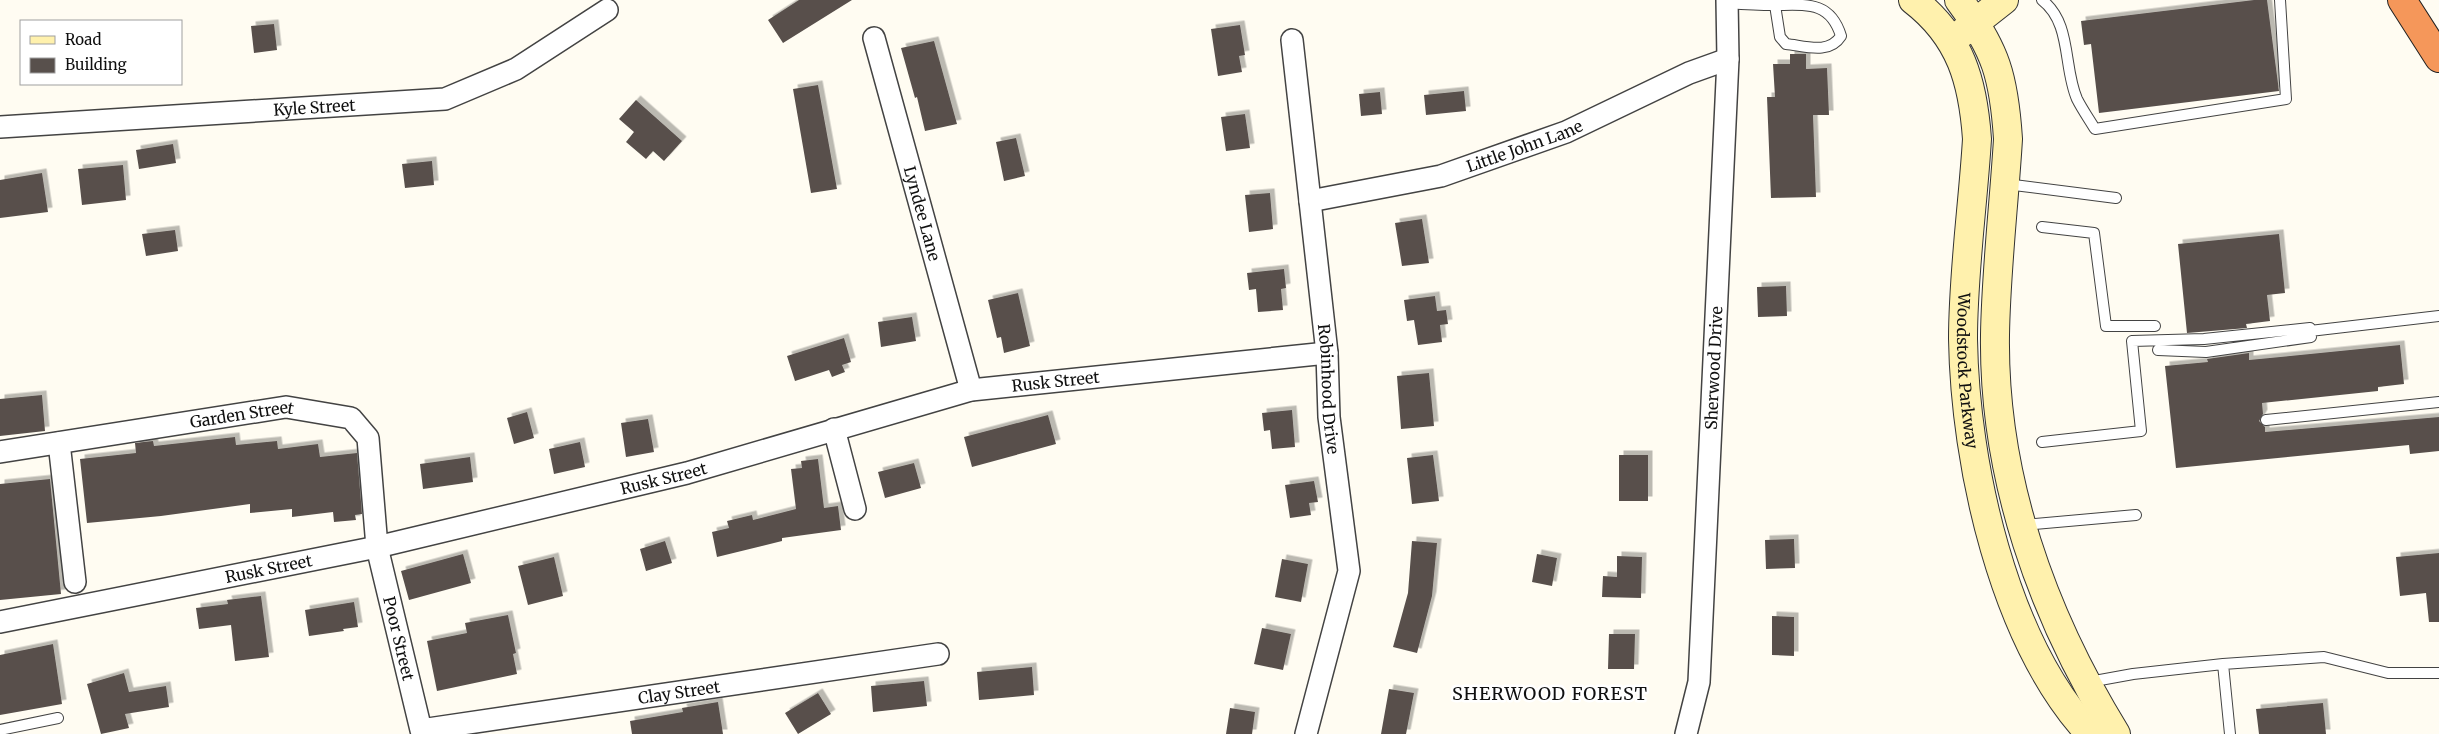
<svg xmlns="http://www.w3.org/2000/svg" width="2439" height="734" font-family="Merriweather,serif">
  <defs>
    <filter id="shadow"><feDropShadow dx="4.5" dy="-4.5" stdDeviation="0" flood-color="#0004"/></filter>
  </defs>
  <rect width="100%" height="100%" fill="#fffcf2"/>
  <path fill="#58504c" filter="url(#shadow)" d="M799,0H852L783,43L768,20Z
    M2254,0H2267L2279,91L2099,113L2091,44L2084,45L2081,21Z
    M274,24L277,50L254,53L251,26Z
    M1240,25L1245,55L1239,56L1242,72L1218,76L1211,29Z
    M934,41L957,124L925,131L917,97L915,98L901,48Z
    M1790,54H1806V69L1827,68L1829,115H1813L1816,197L1771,198L1767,97H1775L1773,64H1790Z
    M818,85L837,189L811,193L793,89Z
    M1464,91L1466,111L1426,115L1424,95Z
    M1380,92L1382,114L1361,116L1359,94Z
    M636,100L682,141L664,161L653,151L646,159L626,142L634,132L619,119Z
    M1245,114L1250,148L1226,151L1221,117Z
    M1016,138L1025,176L1004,181L996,142Z
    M173,144L176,163L139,169L136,150Z
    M432,161L434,185L405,188L402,164Z
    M123,165L126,200L82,205L78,169Z
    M42,173L48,212L0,218V180Z
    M1270,193L1273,229L1249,232L1245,195Z
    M1422,219L1429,263L1402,266L1395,223Z
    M175,230L178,251L146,256L142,234Z
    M2279,234L2285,293L2267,295L2270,321L2246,324L2247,328L2187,333L2178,244Z
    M1284,269L1286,288L1281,289L1283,310L1258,312L1256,289L1249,290L1247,273Z
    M1786,286L1787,316L1758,317L1757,287Z
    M1018,293L1030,346L1004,353L1001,337L997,338L988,300Z
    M1435,296L1437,311L1446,310L1448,324L1440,325L1442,342L1418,345L1414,320L1407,321L1404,300Z
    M912,317L916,341L881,347L878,322Z
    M844,338L851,362L842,365L845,372L832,377L829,370L795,381L787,356Z
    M2400,345L2404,384L2378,387V391L2262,403L2263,414L2259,421L2265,427V432L2439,417V451L2410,454L2409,445L2176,468L2165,366L2208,362L2207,359L2249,353V360Z
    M1429,373L1434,426L1401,429L1397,376Z
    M42,395L45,431L0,436V399Z
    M1292,410L1295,447L1272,449L1270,430L1264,431L1262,413Z
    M527,412L534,438L514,444L507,418Z
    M1048,415L1056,444L972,467L964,437Z
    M648,419L654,452L626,457L621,423Z
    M235,437L236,445L277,441L278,449L318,444L320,457L357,453L362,514L355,515L356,520L334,522L333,512L292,517V509L250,513V504L161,516L87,523L80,459L136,453L135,443L153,441L154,446Z
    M580,442L585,467L554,474L549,449Z
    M1433,455L1439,501L1412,504L1407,458Z
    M1619,455H1648V501H1619Z
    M470,457L473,482L423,489L420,464Z
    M818,459L824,508L838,506L841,530L782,538V541L717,557L712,532L729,528L727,521L752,515L753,520L796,509L791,469L802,468L801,461Z
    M914,463L921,488L885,498L878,472Z
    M50,479L61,594L0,600V484Z
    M1314,481L1318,502L1309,503L1311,515L1290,518L1285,485Z
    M1794,539L1795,568L1766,569L1765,540Z
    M665,541L672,563L646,571L640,549Z
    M1412,541L1437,543L1432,596L1417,653L1393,647L1408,593Z
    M2439,553V622H2429L2426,593L2400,596L2396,557Z
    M463,554L471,583L409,600L401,571Z
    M1537,554L1557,558L1552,586L1532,582Z
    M1617,556L1642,557L1641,598L1602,597L1603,576L1617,577Z
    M554,557L563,596L528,605L518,566Z
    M1282,559L1308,564L1301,602L1275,597Z
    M261,596L269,657L235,661L231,625L199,629L196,608L228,604L227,600Z
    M354,602L358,627L343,629L344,631L309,636L305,610Z
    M508,615L516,653L513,654L517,674L437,691L427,641L467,633L465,623Z
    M1772,616L1794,617V656L1772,655Z
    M1262,628L1291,634L1283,670L1254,664Z
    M1609,634H1635L1634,669H1608Z
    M53,644L62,704L0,715V655Z
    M1032,667L1034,695L979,700L977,672Z
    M124,673L129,692L166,686L169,707L125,714L129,728L101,734L87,684Z
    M924,681L927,706L873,712L871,686Z
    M1389,689L1414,693L1406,734H1381Z
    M818,693L831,714L798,734L785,713Z
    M718,702L723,734H632L630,721L683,712L682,708Z
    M2323,703L2326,734H2259L2256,709Z
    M1230,708L1255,712L1252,734H1226Z"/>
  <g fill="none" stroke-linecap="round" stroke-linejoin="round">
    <defs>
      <path id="lane" d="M2042,0C2072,23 2063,67 2077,99C2082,109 2089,119 2095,129L2286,99L2280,0
        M1727,3C1742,4 1758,5 1773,5C1805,5 1830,0 1841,36C1829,55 1805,46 1786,44L1780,37L1775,5
        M2006,184L2116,198
        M2042,227L2094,233L2106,326H2155
        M2310,331L2439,316
        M2158,350L2206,352L2311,337
        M2266,420L2439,402
        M2042,442L2141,431L2132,341L2204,339L2310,328
        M2023,525L2136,515
        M2223,664L2230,734
        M2089,682L2133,674L2223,664L2324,657L2388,673H2439
        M0,730L58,718"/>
      <g id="street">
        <path id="s1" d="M874,38L971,390"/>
        <path id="s2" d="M1292,40L1327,353L1329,417L1349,571L1306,734"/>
        <path id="s3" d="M0,127L445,99L516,69L607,10"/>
        <path id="s4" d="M1310,201L1441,176L1566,132L1689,73L1728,59"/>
        <path d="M834,429L855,509"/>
        <path d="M59,443L75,582"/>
        <path id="s5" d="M0,452L286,407L351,418L368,438L377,547L421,730L938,654"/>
        <path id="s6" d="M0,622L377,547L687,473L971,390L1327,353"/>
        <path id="s7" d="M1686,734L1699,682L1728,59L1727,0"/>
      </g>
      <g id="secondary">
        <path id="s8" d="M1913,0C1961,37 1973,82 1977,139C1973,205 1963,272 1963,339C1965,464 2003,640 2090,734"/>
        <path d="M1959,0C1996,50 2004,77 2008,139C2004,205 1996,270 1995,335C1993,477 2042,614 2116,734"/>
        <path d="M1962,33L2004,0"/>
      </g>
      <path id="highway" d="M2402,0L2439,58"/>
    </defs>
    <use href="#lane" stroke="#434343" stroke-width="12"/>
    <use href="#street" stroke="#434343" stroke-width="24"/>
    <use href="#secondary" stroke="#323232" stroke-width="30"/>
    <use href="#highway" stroke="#212121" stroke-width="30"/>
    <use href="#lane" stroke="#fff" stroke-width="10"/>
    <use href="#street" stroke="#fff" stroke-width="21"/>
    <use href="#secondary" stroke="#fff1ad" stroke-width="28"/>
    <use href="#highway" stroke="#f5975a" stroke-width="28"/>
  </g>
  <g text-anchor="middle" stroke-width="5" stroke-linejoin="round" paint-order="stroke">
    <g font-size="16" fill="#101010" stroke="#fff">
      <text dy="6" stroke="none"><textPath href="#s3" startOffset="315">Kyle Street</textPath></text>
      <text dy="6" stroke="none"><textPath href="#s4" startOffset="222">Little John Lane</textPath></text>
      <text dy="6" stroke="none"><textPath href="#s1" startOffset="182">Lyndee Lane</textPath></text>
      <text dy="6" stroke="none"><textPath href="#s7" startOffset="368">Sherwood Drive</textPath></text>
      <text dy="6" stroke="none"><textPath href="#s8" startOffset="391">Woodstock Parkway</textPath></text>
      <text dy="6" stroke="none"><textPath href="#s6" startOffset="1084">Rusk Street</textPath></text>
      <text dy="6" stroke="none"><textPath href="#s2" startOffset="351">Robinhood Drive</textPath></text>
      <text dy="6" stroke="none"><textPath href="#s5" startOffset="245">Garden Street</textPath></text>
      <text dy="6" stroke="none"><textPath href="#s6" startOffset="679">Rusk Street</textPath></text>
      <text dy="6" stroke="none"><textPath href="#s6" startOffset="274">Rusk Street</textPath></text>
      <text dy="6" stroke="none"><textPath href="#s5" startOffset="585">Poor Street</textPath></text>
      <text dy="6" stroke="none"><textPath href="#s5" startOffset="940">Clay Street</textPath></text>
    </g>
    <g font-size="18" letter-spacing="1" fill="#101010" stroke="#fff">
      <text x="1550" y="700">SHERWOOD FOREST</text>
    </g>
  </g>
  <rect x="20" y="20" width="162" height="65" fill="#ffffff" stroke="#9f9f9f"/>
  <rect x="30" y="36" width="25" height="8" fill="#fff1ad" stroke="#9f9f9f"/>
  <text x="65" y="45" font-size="15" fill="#101010">Road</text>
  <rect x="30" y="58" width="25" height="15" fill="#58504c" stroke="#9f9f9f"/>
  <text x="65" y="70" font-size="15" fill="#101010">Building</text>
</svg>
